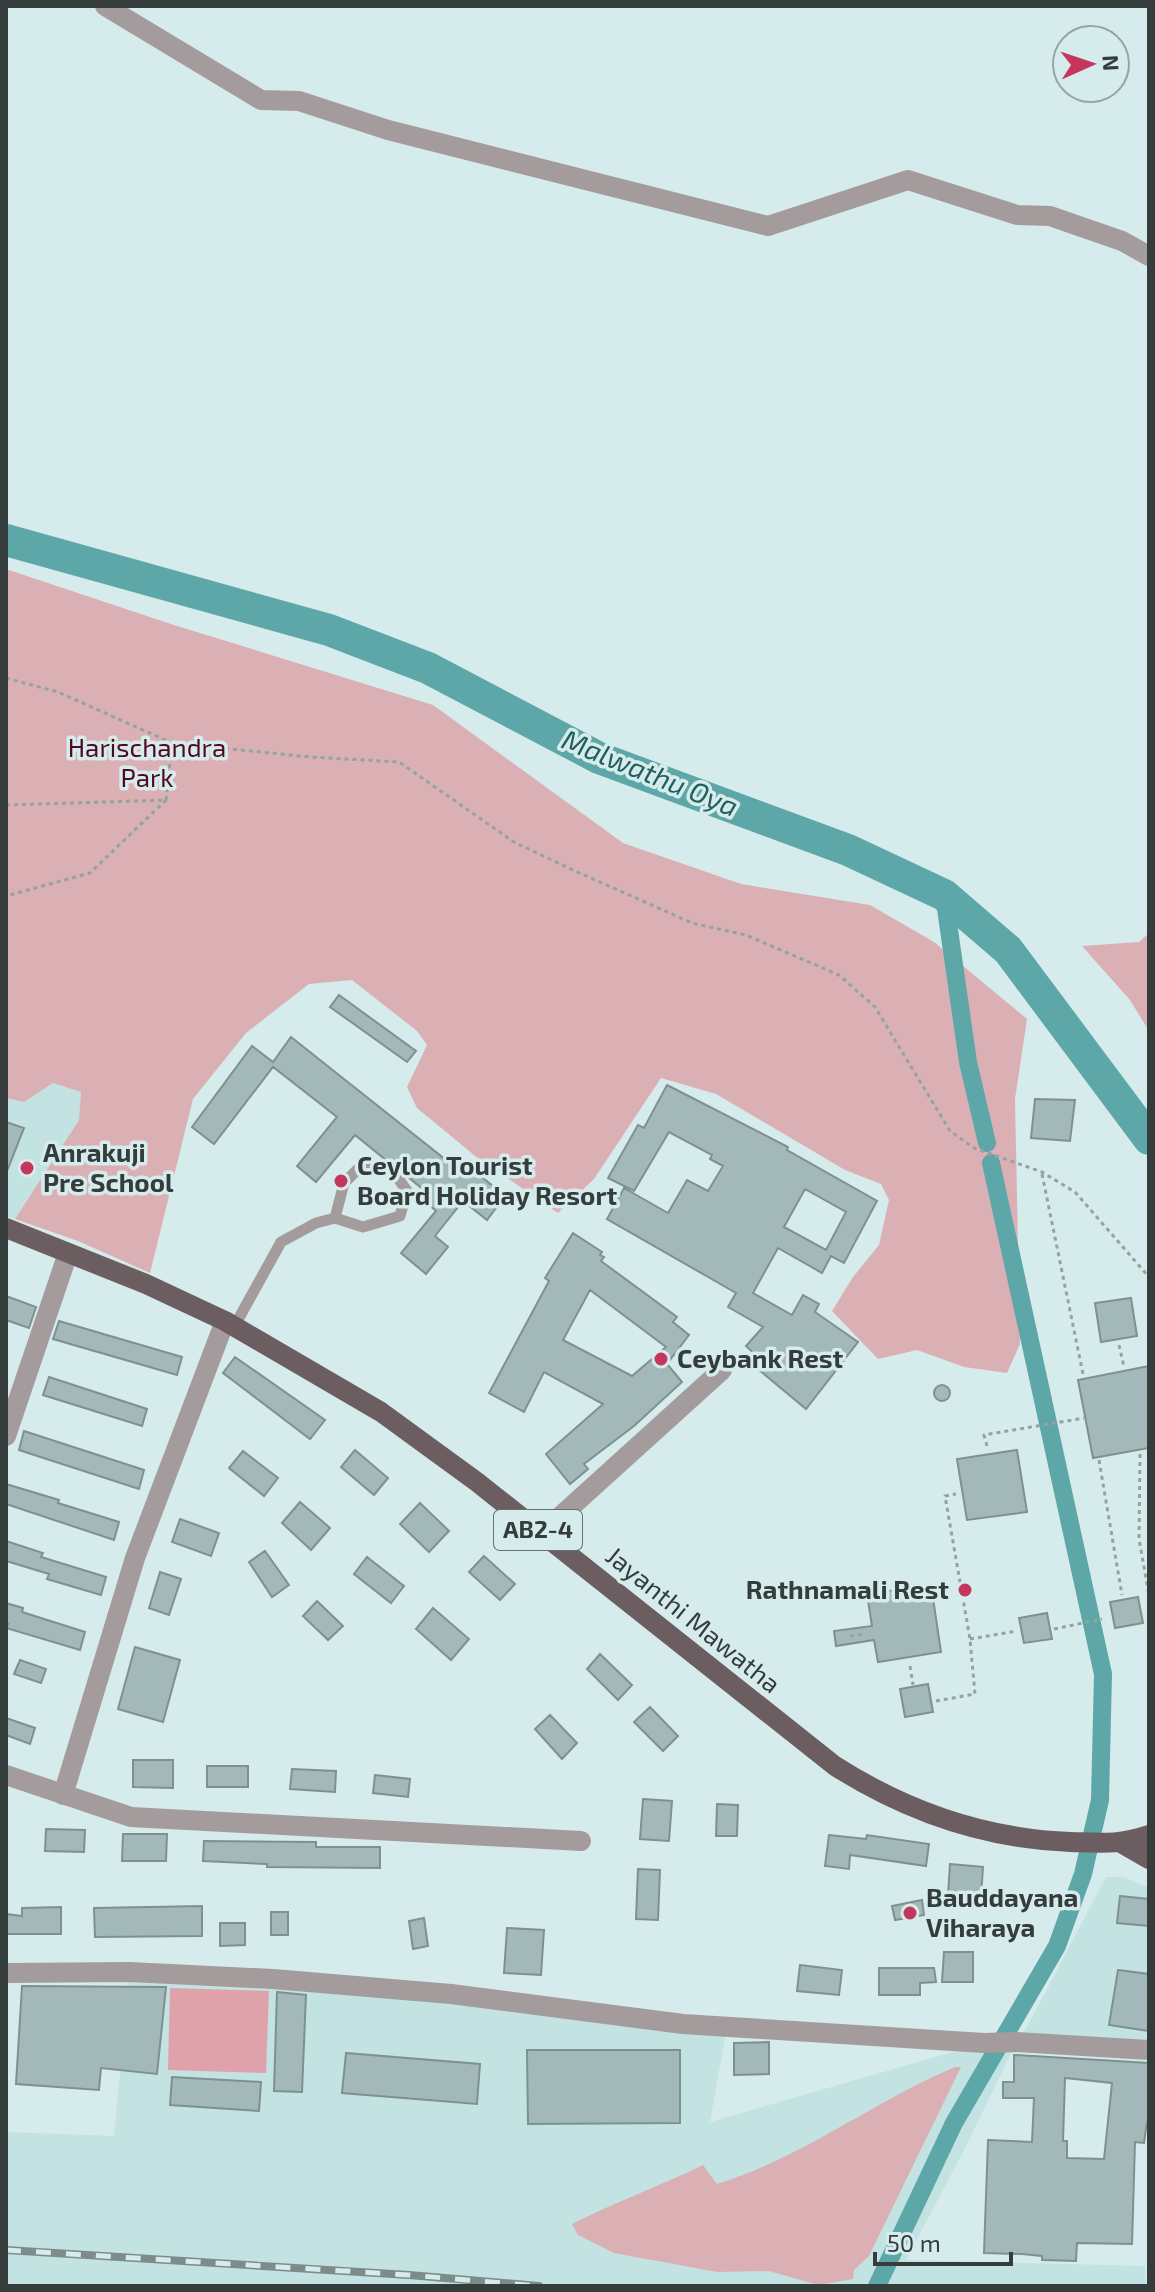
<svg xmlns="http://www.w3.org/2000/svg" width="1155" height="2292" font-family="'Exo 2',sans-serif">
  <rect width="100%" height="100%" fill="#d6ebeb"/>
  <path fill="#c3e2e2" d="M53,1083L82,1092L79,1120L15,1219L6,1216V1098L24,1102Z
    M1106,1877H1124L1149,1888V2040L1016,2043L963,2152L906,2260L1145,2266L1146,2286H6V2132L114,2136L130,1972L727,2026L710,2122L984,2043L1016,2042L1027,2027Z"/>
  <path fill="#dbb0b5" d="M6,569L174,625L433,705L623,843L741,884L870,905L934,942L1027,1019L1015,1099L1020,1344L1007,1373L964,1367L917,1350L878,1359L832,1311L853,1277L879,1245L889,1200L881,1184L845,1170L716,1094L661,1078L594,1179L558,1213L474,1155L417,1108L407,1087L427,1045L417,1031L352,980L309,984L246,1033L193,1099L150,1273L78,1241L15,1219L79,1120L81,1092L53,1083L24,1102L6,1098Z
    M1149,933V1031L1130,1000L1082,946L1139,942Z
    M955,2067H961L869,2256L854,2270L853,2279L818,2285L769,2271L717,2272L614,2253L578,2235L572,2224C615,2202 660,2186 703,2165L717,2184C802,2158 874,2101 955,2067Z"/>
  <path fill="#dfa2aa" d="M170,1988L269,1991L266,2073L168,2070Z"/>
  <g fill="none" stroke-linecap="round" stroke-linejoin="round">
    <path stroke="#5ea7a8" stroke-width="18" d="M944,895L968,1062L987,1143
      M877,2286L954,2123L1057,1946L1083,1874L1100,1800L1103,1674L991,1163"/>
    <path stroke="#5ea7a8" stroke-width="32" d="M6,540L329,630L428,668L599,758L848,850L944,895L1008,950L1149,1139"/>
  </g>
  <path fill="#a3b8b8" stroke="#7e9191" stroke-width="2" fill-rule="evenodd" d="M339,995L416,1051L407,1062L330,1007Z
    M291,1037L455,1167L461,1160L505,1196L487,1220L463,1201L435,1236L448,1247L426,1274L401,1253L436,1211L426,1202L431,1196L408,1177L401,1168L392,1165L355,1135L316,1182L297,1166L337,1117L273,1067L214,1144L192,1127L252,1046L273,1062Z
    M667,1085L788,1147L787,1150L877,1201L844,1263L831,1256L822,1273L778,1248L753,1293L792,1315L803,1295L819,1304L815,1312L858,1342L806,1409L752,1364L758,1357L746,1346L763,1327L728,1307L736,1293L607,1219L624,1188L668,1213L687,1180L708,1191L723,1166L710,1159L712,1155L669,1132L634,1191L608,1178L638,1125L644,1128ZM805,1189L846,1212L826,1250L784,1227Z
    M1035,1099L1075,1100L1070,1141L1031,1138Z
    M6,1122L24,1128L7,1171H6Z
    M573,1233L602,1252L600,1255L604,1257L601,1261L677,1317L673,1322L689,1335L667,1364L682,1382L634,1426L584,1464L588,1469L570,1484L546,1454L603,1404L544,1372L524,1412L489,1393L549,1281L545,1278ZM590,1290L666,1347L632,1376L563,1340Z
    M6,1296L36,1307L29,1328L6,1320Z
    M1131,1298L1137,1336L1101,1342L1095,1303Z
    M59,1321L182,1357L177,1375L53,1339Z
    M235,1357L325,1420L310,1439L223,1373Z
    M1149,1366V1448L1093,1458L1078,1380Z
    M49,1377L147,1409L142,1426L43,1395Z
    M934 1393a8 8 0 1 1 16 0a8 8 0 1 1-16 0Z
    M24,1431L144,1470L139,1489L19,1450Z
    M355,1450L388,1478L374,1495L341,1467Z
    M1017,1450L1027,1512L967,1520L957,1459Z
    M243,1451L278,1478L264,1496L229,1468Z
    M6,1484L59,1500L58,1503L119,1522L114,1540L6,1504Z
    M300,1502L330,1528L311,1550L282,1523Z
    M420,1503L449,1531L429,1552L400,1524Z
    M180,1519L219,1533L211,1556L172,1542Z
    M6,1541L43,1553L41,1557L106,1577L101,1595L47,1579L49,1574L6,1561Z
    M265,1551L289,1585L272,1597L249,1562Z
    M484,1556L515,1584L500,1600L469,1572Z
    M367,1557L404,1586L391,1603L354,1574Z
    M160,1572L181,1579L169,1615L149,1608Z
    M931,1585L941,1652L878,1662L874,1640L836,1646L834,1631L872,1626L867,1594Z
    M1138,1597L1143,1623L1115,1628L1110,1602Z
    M317,1601L343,1626L328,1640L303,1616Z
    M6,1603L23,1608L22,1612L85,1632L80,1650L6,1628L8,1624L6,1623Z
    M433,1608L469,1639L451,1660L416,1629Z
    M1047,1613L1052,1639L1024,1643L1019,1618Z
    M135,1647L180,1660L163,1722L118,1709Z
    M600,1654L632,1685L618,1700L587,1669Z
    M20,1660L46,1669L41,1683L14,1674Z
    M928,1684L933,1712L905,1717L900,1689Z
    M650,1707L678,1736L663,1751L634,1722Z
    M550,1715L577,1743L562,1759L535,1729Z
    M6,1718L35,1728L30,1744L6,1735Z
    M133,1760H173V1788L133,1787Z
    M207,1766H248V1787H207Z
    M292,1769L336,1771L335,1792L290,1789Z
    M375,1775L410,1779L408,1797L373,1793Z
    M643,1799L672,1801L669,1841L640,1839Z
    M717,1804L738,1805L737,1836H716Z
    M46,1829L85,1830L84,1852L45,1851Z
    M123,1834H167L166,1861H122Z
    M829,1835L866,1839L867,1835L929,1844L926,1866L850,1855L849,1869L825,1866Z
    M204,1841L316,1842V1847H380V1868L267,1867V1864L203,1861Z
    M950,1864L983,1867L981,1897L948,1895Z
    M638,1869L660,1870L658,1920L636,1919Z
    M1120,1896L1149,1899V1926L1117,1923Z
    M922,1900L924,1915L895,1920L892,1906Z
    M202,1906V1936L95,1937L94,1908Z
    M61,1907V1934H6V1914L22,1916V1908Z
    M271,1912H288V1935H271Z
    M424,1918L428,1946L413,1949L409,1921Z
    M220,1923H245V1945L220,1946Z
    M507,1928L544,1930L541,1975L504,1973Z
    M944,1952H973V1982H942Z
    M800,1965L842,1970L839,1995L797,1991Z
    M879,1968H934L936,1982L920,1983V1995H879Z
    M1118,1970L1149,1974V2031L1109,2025Z
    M22,1986L166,1987L157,2074L101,2068L99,2090L16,2084Z
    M277,1992L306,1995L302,2092L274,2091Z
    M769,2042V2074L734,2075V2043Z
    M527,2050H680V2123L528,2124Z
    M346,2053L480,2064L477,2104L342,2093Z
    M1014,2055L1149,2063V2122H1147L1144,2143L1135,2142L1132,2244L1077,2243L1076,2261L1042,2260V2256L1022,2254L984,2253L988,2140L1032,2142L1034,2098H1003V2082H1014ZM1065,2078L1112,2083L1104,2159L1067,2158V2141H1063Z
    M172,2077L261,2082L259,2111L170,2105Z"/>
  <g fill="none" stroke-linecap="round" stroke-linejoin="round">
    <path stroke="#93a3a3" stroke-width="3" stroke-dasharray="4 4" stroke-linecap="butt" d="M6,678L58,692L172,743L310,757L399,762L514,842L573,870L692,923L746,935L839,975L875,1007L950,1131L974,1148L1042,1172L1075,1192L1149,1277
      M166,800L172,744
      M6,805L166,800L90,873L6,896
      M1042,1174L1083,1374
      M1119,1345L1124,1367
      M987,1446L984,1435L1084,1418
      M1140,1454L1139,1539L1149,1595
      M1099,1460L1122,1595
      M1054,1629L1102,1619
      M850,1636L866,1634
      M970,1639L1017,1631
      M910,1666L913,1685
      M936,1701L975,1694L970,1639L945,1496L956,1494"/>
    <path stroke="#a49b9c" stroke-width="11" d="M234,1327L281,1242L316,1223L335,1218L363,1227L400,1216L407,1191L395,1174L360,1167L344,1183L335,1218"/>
    <path stroke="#a49b9c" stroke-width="20" d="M105,6L261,100L299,101L388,130L768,226L908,180L1017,215L1050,216L1122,241L1149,256
      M6,1436L68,1253
      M542,1533L722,1370
      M6,1775L131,1817L581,1841
      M63,1795L135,1558L225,1321
      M6,1973L130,1972L273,1979L451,1994L683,2024L984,2043L1016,2042L1149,2050"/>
    <path stroke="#6c5e60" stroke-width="20" d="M6,1228L146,1284L225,1321L381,1412L477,1482L835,1766C906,1811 985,1839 1071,1842C1102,1843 1119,1845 1149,1835
      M1123,1844L1149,1859"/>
    <defs>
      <path id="rail" d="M6,2250L409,2275L539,2286"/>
    </defs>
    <use href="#rail" stroke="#7d8b8b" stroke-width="8"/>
    <use href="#rail" stroke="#d6ebeb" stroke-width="5" stroke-dasharray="15" stroke-linecap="butt"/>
  </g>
  <g fill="#c5365c" stroke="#d6ebeb" stroke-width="3">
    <circle cx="27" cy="1168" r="8"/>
    <circle cx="341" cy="1181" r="8"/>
    <circle cx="661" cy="1359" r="8"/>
    <circle cx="965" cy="1590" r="8"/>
    <circle cx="910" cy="1913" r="8"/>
  </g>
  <g text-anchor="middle" stroke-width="7" stroke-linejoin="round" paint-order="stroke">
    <rect fill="#d6ebeb" stroke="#657070" stroke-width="2" x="494" y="1510" width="88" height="40" rx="6"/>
    <g font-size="24" font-weight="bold" fill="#343c3c">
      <text x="538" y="1538">AB2-4</text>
    </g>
    <g font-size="26" fill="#51091f" stroke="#d6ebeb">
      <text x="147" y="757">Harischandra<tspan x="147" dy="30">Park</tspan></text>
    </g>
    <g font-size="26" font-weight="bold" fill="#343c3c" stroke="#d6ebeb" text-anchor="start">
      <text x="43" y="1162">Anrakuji<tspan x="43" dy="30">Pre School</tspan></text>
      <text x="357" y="1175">Ceylon Tourist<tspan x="357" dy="30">Board Holiday Resort</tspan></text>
      <text x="677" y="1368">Ceybank Rest</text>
      <text x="949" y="1599" text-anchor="end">Rathnamali Rest</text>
      <text x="926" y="1907">Bauddayana<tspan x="926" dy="30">Viharaya</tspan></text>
    </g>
    <g font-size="26" fill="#343c3c" stroke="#d6ebeb">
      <text transform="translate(693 1620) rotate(39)" y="9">Jayanthi Mawatha</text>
    </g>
    <g font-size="28" font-style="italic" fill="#225f60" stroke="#d6ebeb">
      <text transform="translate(650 773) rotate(22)" y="10">Malwathu Oya</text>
    </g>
  </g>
  <rect width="1155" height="2292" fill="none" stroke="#343c3c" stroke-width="16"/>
  <g transform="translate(1091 64) rotate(87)"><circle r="38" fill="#d6ebeb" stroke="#95a5a5" stroke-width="2"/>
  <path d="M0-6L14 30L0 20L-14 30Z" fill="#c5365c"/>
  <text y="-12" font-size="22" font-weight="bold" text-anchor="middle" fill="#343c3c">N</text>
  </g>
  <path d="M875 2252v12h136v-12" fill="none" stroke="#343c3c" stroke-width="4"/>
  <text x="887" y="2252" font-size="24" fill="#343c3c" stroke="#d6ebeb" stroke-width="6" paint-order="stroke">50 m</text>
</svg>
